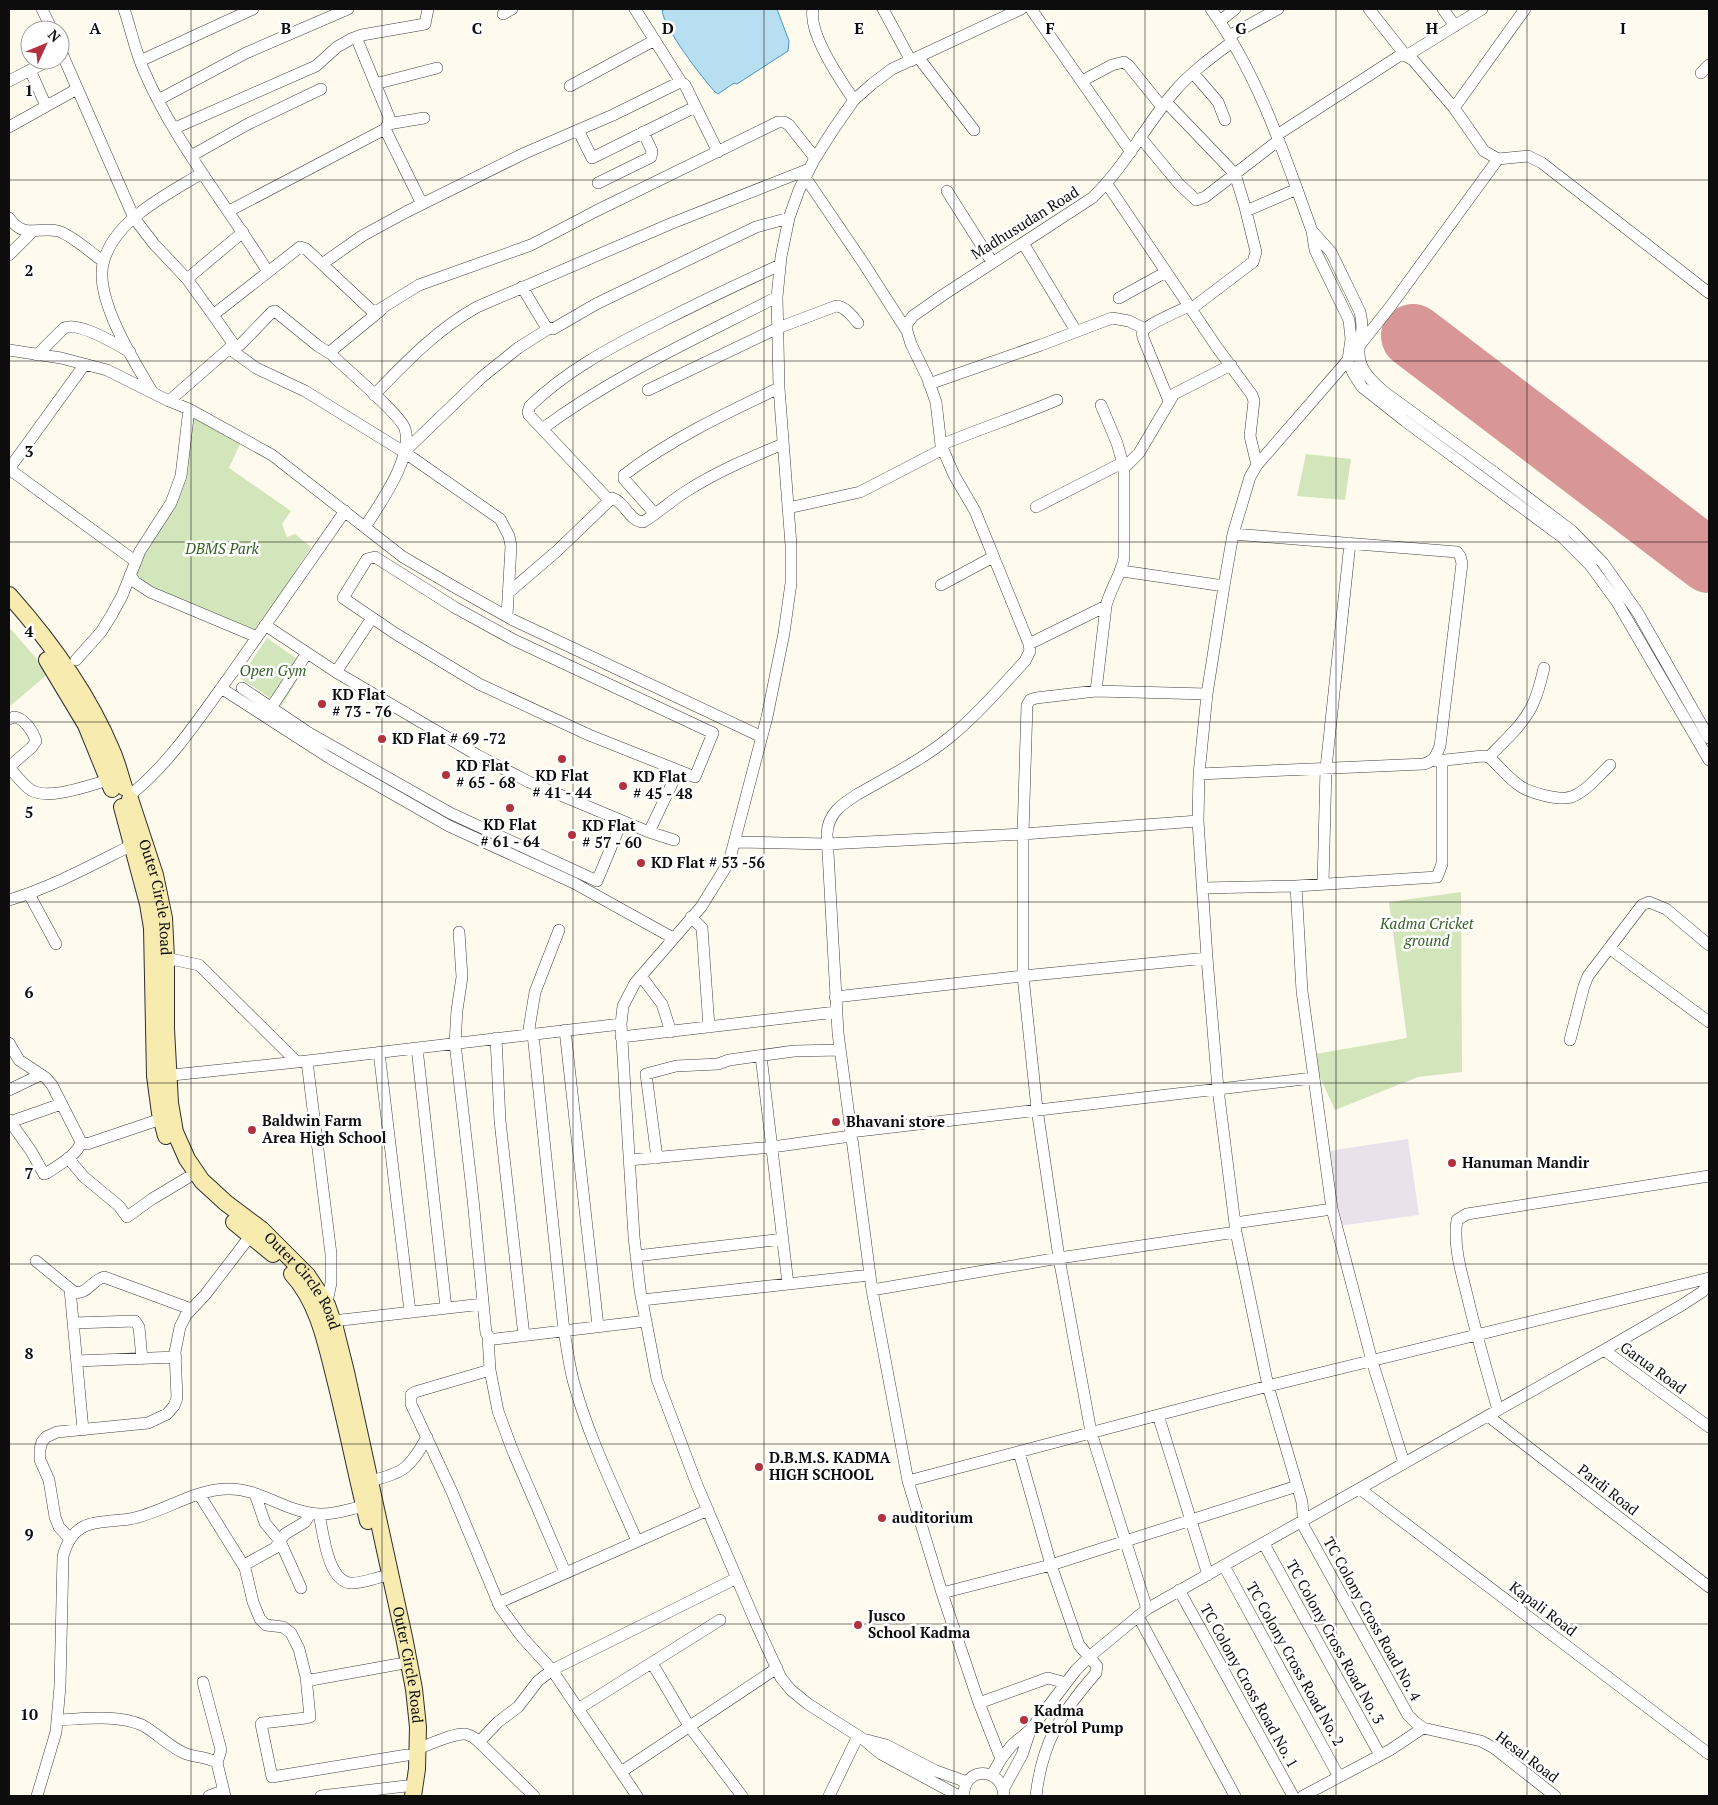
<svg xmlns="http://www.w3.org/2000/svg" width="1718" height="1805" font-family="'PT Serif',serif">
  <rect width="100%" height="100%" fill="#fefaee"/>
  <path fill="#e9e2eb" d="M1408,1139L1419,1215L1339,1226L1328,1151Z"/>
  <path fill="#d3e5bb" d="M192,414L241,442L229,468L291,511L282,524L287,537L295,534L311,547L255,634L138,585L136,573L141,557L181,492Z
    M1306,454L1351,459L1345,500L1297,496Z
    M9,627L49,673L9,707Z
    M267,638L306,665L282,706L240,678Z
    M1461,892L1462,1072L1418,1077L1335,1110L1310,1055L1407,1038L1389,902Z"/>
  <path fill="#b7dff1" stroke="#4497c1" d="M665,9H777L789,41L788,51L737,84L734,83L718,94L715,92C700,75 666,31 662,11Z"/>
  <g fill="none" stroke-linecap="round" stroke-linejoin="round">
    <path stroke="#d89696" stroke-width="64" d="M1413,336L1709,561"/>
    <defs>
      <path id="street" d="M42,9L52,30
        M124,9C131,29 135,51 144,71C175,143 227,205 268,272
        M635,9L681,82
        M813,9C808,33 840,80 854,100
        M883,9L911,61
        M1031,9L1131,152
        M1211,9C1259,76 1284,154 1312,231L1315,250L1349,320L1351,339L1348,360L1353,373L1362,387L1405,421L1562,537L1590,565L1617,602L1709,760
        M1369,9L1406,56L1482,9
        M1443,9L1455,26
        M503,14L512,9
        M1220,21L1235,9
        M1229,36L1278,9
        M60,49L134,218L154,244L187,279L213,315
        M918,57L974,130
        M140,61L253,9
        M30,70L46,106
        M1193,73L1218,102L1225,120
        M1701,73L1709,65
        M9,81L50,60
        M1082,81L1112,65L1124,62L1129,66L1162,107
        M375,84L437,68
        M570,86L655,40
        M158,100L246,53L348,9
        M1166,102L1235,174L1245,207L1256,252L1253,262L1191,309
        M1454,108L1525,9
        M388,124L424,118
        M9,127L77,89
        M175,128L316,66L337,47L351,39L362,35L425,24L428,9
        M385,129L422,204
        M578,130L592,158L695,107
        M1277,135L1399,56H1406L1413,60L1454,108L1484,151L1498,159L1528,156L1542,163L1709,293
        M1140,137L1179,184L1196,200L1205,197L1279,140
        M191,156L248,124L321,89
        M1498,159L1390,307L1348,360L1257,465L1250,477L1233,534L1224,586L1207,694L1199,774L1198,821L1207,958L1218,1089L1236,1232L1268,1386L1302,1502L1304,1527L1408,1715L1415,1722L1423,1728L1481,1741L1494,1748L1555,1796
        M805,177L864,264L907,331L911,344L927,377L936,402L941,445L954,475L975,511L1029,644L1030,651L1025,661C1001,687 977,715 950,737C922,760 889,776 858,794C842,804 828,813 827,834L838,1033L872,1290L908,1481L942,1593L979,1703L1001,1759
        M598,183L651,157L652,151L643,132
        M1107,184L1216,346L1252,395L1254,401L1250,436L1257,465
        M947,191L992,262
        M229,211L385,129L388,124L389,117L356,37
        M1246,211L1297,189
        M9,218C25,240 38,226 58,231C72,235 91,253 103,261
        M1312,231L1331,252L1360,312C1363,324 1362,332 1360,343C1355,365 1368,378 1383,391L1499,476L1572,531L1603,563L1638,613L1709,738
        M1023,243L1076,331
        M9,255L32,232
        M322,264L362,236L406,212L525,153L613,115L678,83L681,82L685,85L718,152
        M187,279L243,232
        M522,287L546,327L553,329L596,304L756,227L789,218
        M1119,298L1166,272
        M907,331L906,325L913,316L943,295L1092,198C1125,167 1145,126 1174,92C1191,72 1212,57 1232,42
        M240,345L272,312L275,311L318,346L331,354
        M230,349L256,368L305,391L404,452L500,519L509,536L511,546L507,616
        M9,350L61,358L107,370L169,401L189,409L272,455L403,557L458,589L513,620L762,737
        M37,355L64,328C79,321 116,344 130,352
        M929,384L1041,345L1112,318L1129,321L1145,329
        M648,390L778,328L836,306C845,306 852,316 858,323
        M153,393C135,363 92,296 104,260C110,241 125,224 141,212C160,197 181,186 202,173
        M374,395C406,362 436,330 477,307L670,224L809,169
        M169,401L232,346V342L213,315L300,247L306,249L371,310L377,311L419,285L531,245L596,211L778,122H784L789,125L815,158
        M1169,401L1144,340C1143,338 1142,334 1143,332C1145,325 1181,310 1189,306
        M1101,405L1117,443L1124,468
        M542,429C615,375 697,338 777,297
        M941,445C979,429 1019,416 1057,400
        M404,452L482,377L518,348L548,329
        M9,469L135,561
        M9,469L85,364
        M609,500L529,415L528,412L530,406C566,371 611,347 655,325C696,304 738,284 780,265
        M1036,507L1122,463
        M788,508L860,492L943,449
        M655,514L624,479V475C671,439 726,413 779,388
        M365,527C379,505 414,457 405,429C401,415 346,369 333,356L331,351L381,310
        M375,557L454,607L514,640L713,733L695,777L589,735L479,684L396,634L343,598L367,559Z
        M1122,571L1224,586
        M130,575L135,582L150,592L257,637
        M941,585L993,557
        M508,593L557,551L612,498C625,502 629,521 643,522C658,513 671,501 685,492C716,472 749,458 783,444
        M265,625L336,672L477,755L529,782L649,832L674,840
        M1029,644L1106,606
        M76,660L101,632L111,616L122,596L140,551L171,503L181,476L189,409
        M336,672L372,618
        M221,688L328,757L449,826L574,883L673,938
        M242,688L309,733L450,813L597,881L622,821
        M1096,691L1106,606C1110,589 1121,575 1124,558V468L1139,453L1174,394L1231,365
        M271,708L307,653
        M9,719L14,717C24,718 33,731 36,741L32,747L9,767
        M1489,757C1503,742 1523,725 1532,706C1538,694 1541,681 1544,668
        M1436,761L1483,756L1489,757C1499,766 1508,778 1520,786C1530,793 1560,801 1571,797C1586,792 1599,775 1610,765
        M9,767C15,774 23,785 31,790C49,801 89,785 109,780
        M1199,774L1424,764C1434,761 1436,756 1440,746L1462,563L1460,556L1457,552L1233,534
        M130,795C170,764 202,714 232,673C270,619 307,565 345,511
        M649,832L678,771
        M736,842L827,844L1023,834L1198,821
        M1323,884L1326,768L1350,543
        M1296,886L1302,991L1332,1209L1372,1361L1404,1463
        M1203,888L1296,886L1437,877L1442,864V760
        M29,894L56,944
        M9,900C52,887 92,865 132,845
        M691,917L702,928L709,1027
        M459,932L462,977L457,1010L455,1043L473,1199L486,1333L491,1339H495L646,1321
        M1609,948L1709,1022
        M166,958L199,965L297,1062
        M641,976L662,1004L671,1032
        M835,997L1023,976L1207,958
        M565,1030L598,1326
        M533,1034L564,1331C567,1347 569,1364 573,1380C588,1436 614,1488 637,1541
        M528,1035L535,992L559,930
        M621,1037L836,1012
        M496,1038L500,1121L524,1336
        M1570,1040L1584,986L1588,976L1642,905L1649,902L1666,909L1709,945
        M9,1043L19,1060L46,1078L52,1085L81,1142L87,1144L161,1119
        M417,1048L446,1308
        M379,1052L410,1312
        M761,1056L788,1284
        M307,1061L331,1254V1283L326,1307
        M163,1076L307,1061L621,1024
        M9,1090L40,1075
        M9,1120L31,1151L44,1174L47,1173C58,1165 77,1156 81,1142
        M10,1122L61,1104
        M850,1132L1313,1078
        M68,1158L84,1177L119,1206L127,1217L152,1199L187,1178
        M657,1158L646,1074L676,1066L718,1064L729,1060L794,1051L840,1050
        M629,1160L772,1147L851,1136
        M1235,1223L1332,1209
        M636,1256L783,1239
        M36,1261L74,1292C87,1295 92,1280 104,1277L191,1309
        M70,1289L83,1430
        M872,1290L1059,1258L1236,1232
        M642,1300L870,1275
        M333,1321L483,1304
        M73,1323L135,1321L139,1327L142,1359
        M488,1337L490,1370L498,1411L512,1449L565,1572
        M1604,1350L1709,1427
        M77,1361L176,1357
        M490,1370L415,1392L411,1395V1404L452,1492L500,1607L522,1637L552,1670L637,1796
        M1498,1410C1487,1372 1476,1334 1467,1295C1461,1271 1453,1245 1457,1220L1467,1214L1709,1176
        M1158,1415L1208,1575
        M1488,1416L1709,1587
        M1019,1452L1051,1565L1079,1645L1097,1666L1096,1673C1061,1713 1042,1742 1036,1796
        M370,1481C404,1473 410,1468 427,1437
        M908,1481L1268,1386L1709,1278
        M1360,1489L1709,1754
        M199,1494L245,1568L253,1602L260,1619L266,1625L283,1627L291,1633L299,1649L306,1677L311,1680L399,1664
        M255,1494L265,1523L280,1541L301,1588
        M319,1514C323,1531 327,1580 350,1583C359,1584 372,1579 381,1577
        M70,1539L59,1527L55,1517L49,1480L40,1460V1449L42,1442L46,1437L57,1432L148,1423L167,1414L174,1406L177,1398L175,1352L180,1327L186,1315L205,1295L251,1235
        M1264,1544L1380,1755
        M244,1565L275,1548L285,1534L305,1522L311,1513
        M1224,1566L1339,1777
        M1179,1590L1293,1796
        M942,1593L1051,1565L1297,1486
        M498,1603L708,1510
        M1147,1609L1091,1432L1059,1258L1037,1109L1023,976V834L1027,705L1030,700L1036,698L1096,691L1207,694
        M1138,1616L1235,1796
        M652,1663L689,1726L742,1796
        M306,1677L310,1717L306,1718L262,1723L261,1724L272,1777L407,1755
        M203,1682L221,1750L217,1763
        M979,1703L1048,1678L1066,1683
        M578,1709L720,1620
        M57,1720C84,1719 117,1714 142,1725C157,1733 168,1746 184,1753C195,1758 207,1756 217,1763L225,1796
        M867,1740L886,1745L936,1771L967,1782
        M479,1742L498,1722L518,1707L538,1681L552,1670L737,1578
        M417,1749C429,1745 453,1733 465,1734C471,1735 475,1738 479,1742L534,1796
        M621,1772L777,1668
        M992,1775L1001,1759L1012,1745L1031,1729L1076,1670L1089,1657L1147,1609L1604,1350L1682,1305L1702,1292L1709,1285
        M1004,1788L1022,1755L1030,1731
        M37,1796L56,1732L60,1686L63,1556C67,1543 72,1532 85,1526C95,1521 117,1521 130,1519C163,1513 193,1489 228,1489C260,1488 287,1513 319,1514C334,1515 350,1509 364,1506
        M209,1796L223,1791
        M321,1796L406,1786
        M829,1796L858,1736
        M959,1796L881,1754L863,1739L808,1704L791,1690L781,1678L755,1621L697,1485L657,1379L640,1290L634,1237L621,1024L623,1006L635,983L701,907L729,862L767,717L784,633L791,583V545L779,388L777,297L781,257L789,218L799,190L814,160L835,127L854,100L872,84L892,69L1021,9
        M964,1796C962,1767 1002,1765 1004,1796
        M1303,1796L1390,1750L1423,1728"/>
      <g id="secondary">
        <path d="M9,595C50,641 88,693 112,751C117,762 120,775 124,787"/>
        <path d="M47,660L86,725L112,789"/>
        <path id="s1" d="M130,799L155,875L164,918L166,958V1029L170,1103L175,1132L187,1159L202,1181L226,1203L262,1230L307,1275L327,1305L335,1328L346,1372L404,1637L414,1689L418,1727L417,1769L413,1796"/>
        <path d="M122,807L148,904L152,928L155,1076L160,1113L166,1136"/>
        <path d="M234,1222L273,1254"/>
        <path d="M292,1274C318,1302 326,1343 335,1379C347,1426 356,1474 368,1521"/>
      </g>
    </defs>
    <use href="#street" stroke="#404040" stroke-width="12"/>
    <use href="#secondary" stroke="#2f2f2f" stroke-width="18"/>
    <use href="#street" stroke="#fff" stroke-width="11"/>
    <use href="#secondary" stroke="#f8ebaf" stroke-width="16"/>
  </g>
  <path fill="none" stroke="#0d0d0d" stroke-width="1" stroke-opacity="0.55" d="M191,9V1796M382,9V1796M573,9V1796M764,9V1796M954,9V1796M1145,9V1796M1336,9V1796M1527,9V1796M9,180H1709M9,361H1709M9,542H1709M9,722H1709M9,902H1709M9,1083H1709M9,1264H1709M9,1444H1709M9,1624H1709"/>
  <g fill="#b1313f" stroke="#fff" stroke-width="2">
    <circle cx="322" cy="704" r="5"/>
    <circle cx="382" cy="739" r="5"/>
    <circle cx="562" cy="759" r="5"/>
    <circle cx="446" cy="775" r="5"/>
    <circle cx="623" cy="786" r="5"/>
    <circle cx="510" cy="808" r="5"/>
    <circle cx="572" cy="835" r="5"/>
    <circle cx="641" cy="863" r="5"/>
    <circle cx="836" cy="1122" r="5"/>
    <circle cx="252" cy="1130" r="5"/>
    <circle cx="1452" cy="1163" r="5"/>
    <circle cx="759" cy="1467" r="5"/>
    <circle cx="882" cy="1518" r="5"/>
    <circle cx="858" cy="1625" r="5"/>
    <circle cx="1024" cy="1720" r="5"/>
  </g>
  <g text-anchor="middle" stroke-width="5" stroke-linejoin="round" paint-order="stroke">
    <g font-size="15" fill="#0d0d0d" stroke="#fff">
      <text transform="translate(1025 223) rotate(-32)" y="5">Madhusudan Road</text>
      <text dy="5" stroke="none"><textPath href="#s1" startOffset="102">Outer Circle Road</textPath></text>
      <text dy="5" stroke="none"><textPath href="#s1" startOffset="538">Outer Circle Road</textPath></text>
      <text transform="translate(1653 1368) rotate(36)" y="5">Garua Road</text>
      <text transform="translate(1608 1490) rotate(38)" y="5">Pardi Road</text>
      <text transform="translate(1543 1609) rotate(37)" y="5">Kapali Road</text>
      <text transform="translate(1372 1619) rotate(61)" y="5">TC Colony Cross Road No. 4</text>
      <text transform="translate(1335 1642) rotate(61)" y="5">TC Colony Cross Road No. 3</text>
      <text transform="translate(1295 1664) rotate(61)" y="5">TC Colony Cross Road No. 2</text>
      <text dy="5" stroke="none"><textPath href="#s1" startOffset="941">Outer Circle Road</textPath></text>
      <text transform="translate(1249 1686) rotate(61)" y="5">TC Colony Cross Road No. 1</text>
      <text transform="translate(1527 1757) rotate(37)" y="5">Hesal Road</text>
    </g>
    <g font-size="15" font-style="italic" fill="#335f23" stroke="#fff">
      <text x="222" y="554">DBMS Park</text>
      <text x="273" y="676">Open Gym</text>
      <text x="1427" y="929">Kadma Cricket<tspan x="1427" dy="17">ground</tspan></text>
    </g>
    <g font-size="15" font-weight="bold" fill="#0d0d0d" stroke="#fff" text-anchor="start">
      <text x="332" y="700">KD Flat<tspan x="332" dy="17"># 73 - 76</tspan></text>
      <text x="392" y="744">KD Flat # 69 -72</text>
      <text x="456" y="771">KD Flat<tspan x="456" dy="17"># 65 - 68</tspan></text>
      <text x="562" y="781" text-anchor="middle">KD Flat<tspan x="562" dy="17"># 41 - 44</tspan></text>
      <text x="633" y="782">KD Flat<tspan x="633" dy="17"># 45 - 48</tspan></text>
      <text x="510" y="830" text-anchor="middle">KD Flat<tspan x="510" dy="17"># 61 - 64</tspan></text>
      <text x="582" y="831">KD Flat<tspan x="582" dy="17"># 57 - 60</tspan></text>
      <text x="651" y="868">KD Flat # 53 -56</text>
      <text x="262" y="1126">Baldwin Farm<tspan x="262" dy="17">Area High School</tspan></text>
      <text x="846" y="1127">Bhavani store</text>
      <text x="1462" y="1168">Hanuman Mandir</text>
      <text x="769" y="1463">D.B.M.S. KADMA<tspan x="769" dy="17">HIGH SCHOOL</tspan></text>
      <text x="892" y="1523">auditorium</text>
      <text x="868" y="1621">Jusco<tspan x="868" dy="17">School Kadma</tspan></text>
      <text x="1034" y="1716">Kadma<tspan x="1034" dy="17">Petrol Pump</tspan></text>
    </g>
  </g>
  <g font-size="16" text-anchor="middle" font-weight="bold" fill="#0d0d0d" stroke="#fff" stroke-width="5" stroke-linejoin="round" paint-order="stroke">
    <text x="95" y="34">A</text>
    <text x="286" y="34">B</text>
    <text x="477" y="34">C</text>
    <text x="668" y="34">D</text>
    <text x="859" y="34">E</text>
    <text x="1050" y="34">F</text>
    <text x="1241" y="34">G</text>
    <text x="1432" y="34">H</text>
    <text x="1623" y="34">I</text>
    <text x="29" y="96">1</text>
    <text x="29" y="276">2</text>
    <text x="29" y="457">3</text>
    <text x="29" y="637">4</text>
    <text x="29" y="818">5</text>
    <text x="29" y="998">6</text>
    <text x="29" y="1179">7</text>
    <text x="29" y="1359">8</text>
    <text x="29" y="1540">9</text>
    <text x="29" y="1720">10</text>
  </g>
  <rect width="1718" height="1805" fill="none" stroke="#0d0d0d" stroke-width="20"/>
  <g transform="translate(45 45) rotate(46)"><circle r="24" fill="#ffffff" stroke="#9e9e9e"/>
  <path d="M0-4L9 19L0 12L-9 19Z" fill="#b1313f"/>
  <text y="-8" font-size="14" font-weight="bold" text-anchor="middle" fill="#0d0d0d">N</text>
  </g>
</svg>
